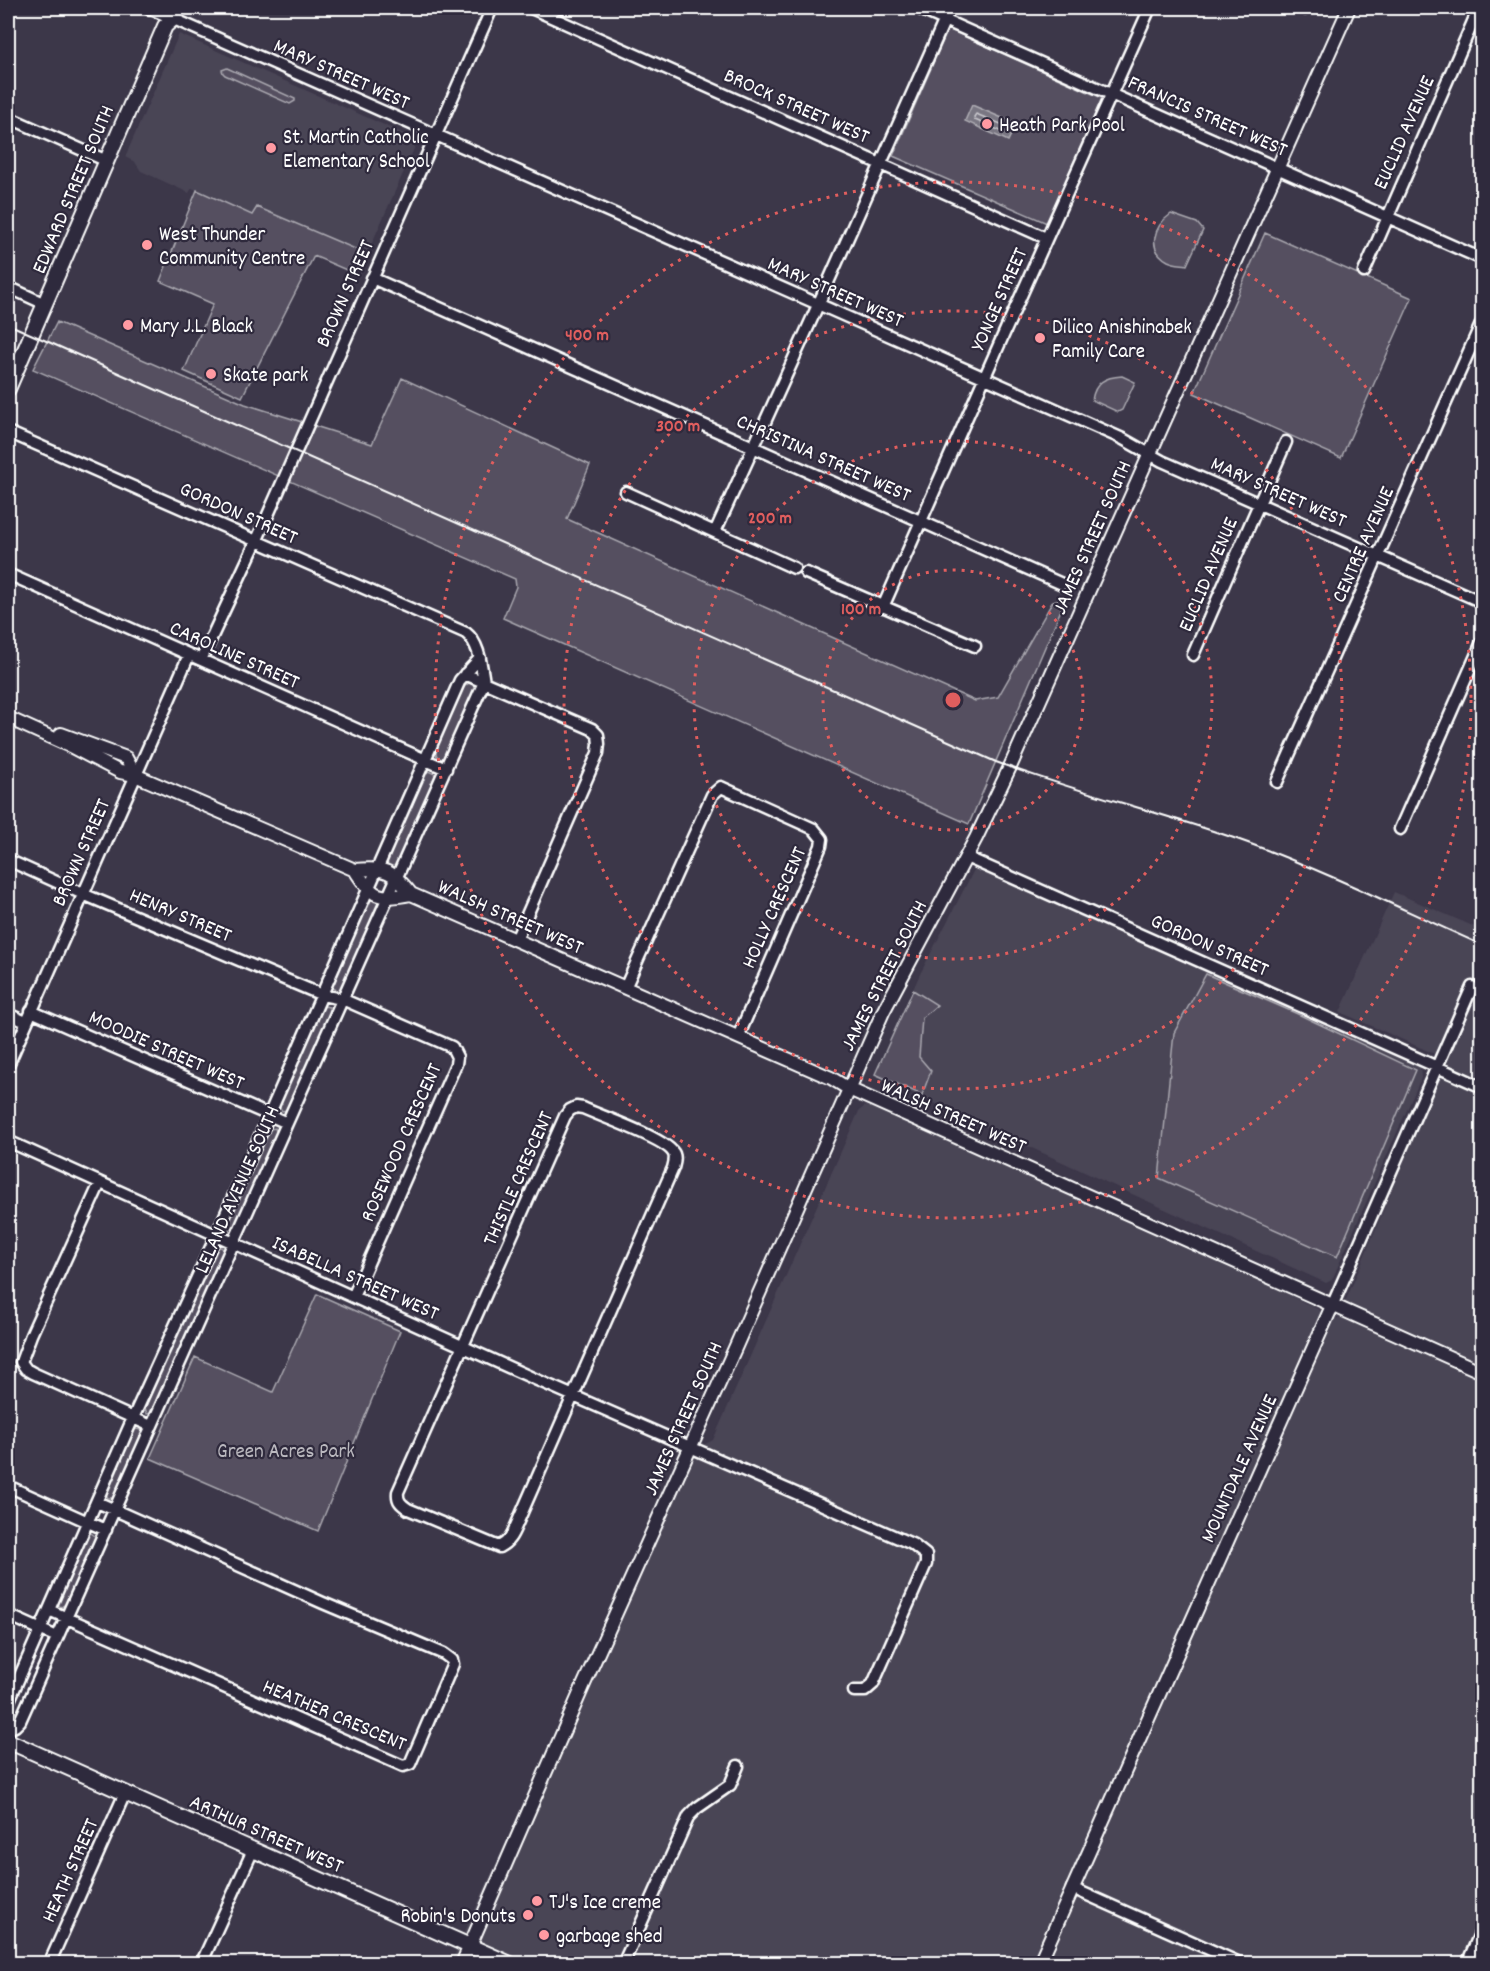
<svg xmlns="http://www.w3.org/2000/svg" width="1490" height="1971" font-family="Dekko,sans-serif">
  <rect width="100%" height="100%" fill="#3c3749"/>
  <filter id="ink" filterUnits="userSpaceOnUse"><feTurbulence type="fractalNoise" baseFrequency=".0167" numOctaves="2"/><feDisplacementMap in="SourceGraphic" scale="12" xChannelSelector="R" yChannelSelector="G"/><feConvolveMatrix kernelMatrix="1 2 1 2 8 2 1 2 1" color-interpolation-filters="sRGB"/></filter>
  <g filter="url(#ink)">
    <path fill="#494455" d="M179,34L418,140L367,254L257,207L253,216L192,188L189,193L141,171L135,162L125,157Z
      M975,868H979L1420,1064L1421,1078L1332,1280L1326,1283L875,1076L919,976Z
      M1394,892L1482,930V1963L450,1964L683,1456L713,1440L859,1111L865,1106L876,1109L1283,1292L1338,1319L1448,1056L1439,1052L1437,1055L1340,1012Z"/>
    <path fill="#555060" stroke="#aaa8b0" stroke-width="1.5" d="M948,29L1102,98L1047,223L893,156Z
      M227,68L295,99V101L290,104L225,75L223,73L222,70Z
      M197,190L252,215L257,207L367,254L358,275L314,256L242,397L184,371L213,304L160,281Z
      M1171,214L1197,223L1203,230L1187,265C1181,264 1174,264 1168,261C1146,249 1154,226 1171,214Z
      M1265,233L1412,298L1341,458L1194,393Z
      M57,322L245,404L372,444L402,378L590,465L567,519L975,701L998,697L1053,601L1064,598L1063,605L969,824L503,618L516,587L515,579L33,369Z
      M1122,376L1135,382L1122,410L1118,412L1092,400C1095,382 1105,377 1122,376Z
      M469,683H471L476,689L445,758L441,759L437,756L435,751L464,687Z
      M428,771L435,774L436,778L397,866L389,867L386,860L423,776Z
      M369,900H375L378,903V907L341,988L338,991L332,988L333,983Z
      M1206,974L1300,1015L1416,1070L1337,1257L1159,1178L1174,1033Z
      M913,990L937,1005L922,1018L919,1057L931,1071L922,1095L875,1074Z
      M324,1006L329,1007L330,1014L287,1110L282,1111L279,1106Z
      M275,1128L277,1135L234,1231H229L226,1227L227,1224L268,1131L270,1129Z
      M221,1247L225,1251L152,1413L147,1414L145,1408L213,1250L216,1248Z
      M317,1294L400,1331L318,1531L150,1458L195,1357L273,1392Z
      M136,1429L141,1430L142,1433L117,1493L114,1498H108L105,1493L133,1430Z
      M91,1533L95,1536V1538L67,1603L61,1607L57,1604V1600L87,1535Z"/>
    <path fill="#797682" stroke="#afadb4" stroke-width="1.5" d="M972,105L1016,124L1008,141L965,121Z"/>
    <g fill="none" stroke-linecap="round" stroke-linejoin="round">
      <path stroke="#c9c8cd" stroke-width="1.5" d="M976,114L1006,126L1007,131L1003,132L975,120L974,117Z"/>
      <defs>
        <path id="minor" d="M149,8L1123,439L1162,461L1482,602
          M531,8L1046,238
          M917,8L1482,259
          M1302,8L1305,9
          M8,117L107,161
          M1364,272L1479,8
          M372,278L1062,584
          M8,287L45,304
          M8,432L466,633C480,644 481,666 484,682L20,1721L15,1726L8,1729
          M626,492L794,568
          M715,532L814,314L950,8
          M806,573L975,646
          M8,574L446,769
          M883,607C971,407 1060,207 1150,8
          M1193,655L1286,442
          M201,660L256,542L492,8
          M465,674L592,729L598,735L599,744L598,753L516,940
          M1277,782L1482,322
          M1400,829L1482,642
          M966,857L1482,1087
          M8,860L83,894L322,995L342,999L452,1047L457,1057L456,1064L353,1297
          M625,988L712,795L721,787L814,829L822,839L821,846L738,1037
          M31,1011L287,1123
          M8,1014L26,1022
          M8,1065L189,655
          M576,1107L583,1108C600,1116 668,1139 674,1154C676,1159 674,1164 673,1168L516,1526C512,1535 509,1542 499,1547L408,1509C401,1504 397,1501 398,1492L565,1116L570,1110Z
          M8,1141L537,1380L912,1544L926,1555V1564L873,1684L865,1691H854
          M100,1183L31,1335L21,1362L26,1369L33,1373L151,1426
          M1332,1306L1472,987
          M8,1486L106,1530
          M49,1610L403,1766L410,1764L453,1664L452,1660L444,1654L323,1603L97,1502
          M8,1615L57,1637
          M8,1703L133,1418L216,1236L460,680L480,658
          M1072,1888L1242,1964
          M49,1964L125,1793
          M201,1964L253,1850
          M623,1964L689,1816L697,1808L730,1785L738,1766
          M1467,1964L1482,1929"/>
        <path id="tertiary" d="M8,718L70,746L120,772L135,775L355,870
          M61,734L126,758L135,775
          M411,894C379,900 373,898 355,870C385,867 392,870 411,894L831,1078L849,1089L1482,1372
          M462,1964L584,1684L736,1346L883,1012L976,838L1010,767L1349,8
          M1039,1964L1332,1306"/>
        <path id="secondary" d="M8,389L165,26L173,19L178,8
          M8,1741L510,1964"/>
      </defs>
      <use href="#minor" stroke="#fff" stroke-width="15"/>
      <use href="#tertiary" stroke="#fff" stroke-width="16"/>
      <use href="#secondary" stroke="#fff" stroke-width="18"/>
      <use href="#minor" stroke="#2f2a3d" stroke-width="10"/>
      <use href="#tertiary" stroke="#2f2a3d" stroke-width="12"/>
      <use href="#secondary" stroke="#2f2a3d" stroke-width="14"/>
      <path stroke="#fff" stroke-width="2" d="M8,324L996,762C1079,793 1165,813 1248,843C1328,872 1405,911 1482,945"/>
    </g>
  </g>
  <g fill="none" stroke="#e05e5e" stroke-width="3" stroke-dasharray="3 6">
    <circle cx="953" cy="700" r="130"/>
    <circle cx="953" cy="700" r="259"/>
    <circle cx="953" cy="700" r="389"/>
    <circle cx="953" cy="700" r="518"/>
  </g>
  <g fill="#ff9aa2" stroke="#2f2a3d" stroke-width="2">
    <circle cx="987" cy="124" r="6"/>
    <circle cx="271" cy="148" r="6"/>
    <circle cx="147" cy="245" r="6"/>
    <circle cx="128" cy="325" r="6"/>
    <circle cx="1040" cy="338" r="6"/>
    <circle cx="211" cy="374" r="6"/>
    <circle cx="537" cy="1901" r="6"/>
    <circle cx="528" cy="1915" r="6"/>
    <circle cx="544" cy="1935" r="6"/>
  </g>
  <g text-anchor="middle" stroke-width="4.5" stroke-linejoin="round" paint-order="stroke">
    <g font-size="21" fill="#fff" stroke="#2f2a3d">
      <text transform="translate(342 73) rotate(24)" y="7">MARY STREET WEST</text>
      <text transform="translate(797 105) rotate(24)" y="7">BROCK STREET WEST</text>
      <text transform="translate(1208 115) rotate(24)" y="7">FRANCIS STREET WEST</text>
      <text transform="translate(1403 132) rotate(-66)" y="7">EUCLID AVENUE</text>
      <text transform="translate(72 189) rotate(-67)" y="7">EDWARD STREET SOUTH</text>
      <text transform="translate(836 291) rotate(24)" y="7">MARY STREET WEST</text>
      <text transform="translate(344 293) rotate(-66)" y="7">BROWN STREET</text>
      <text transform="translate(998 299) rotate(-66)" y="7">YONGE STREET</text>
      <text transform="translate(824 457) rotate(24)" y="7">CHRISTINA STREET WEST</text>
      <text transform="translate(1279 491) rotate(24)" y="7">MARY STREET WEST</text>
      <text transform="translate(239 512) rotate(24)" y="7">GORDON STREET</text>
      <text transform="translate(1091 537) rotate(-66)" y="7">JAMES STREET SOUTH</text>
      <text transform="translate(1362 544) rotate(-66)" y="7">CENTRE AVENUE</text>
      <text transform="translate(1207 574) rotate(-67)" y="7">EUCLID AVENUE</text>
      <text transform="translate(235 654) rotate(24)" y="7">CAROLINE STREET</text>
      <text transform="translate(80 852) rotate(-66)" y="7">BROWN STREET</text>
      <text transform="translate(773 907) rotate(-66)" y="7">HOLLY CRESCENT</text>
      <text transform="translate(181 914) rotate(23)" y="7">HENRY STREET</text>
      <text transform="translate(511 916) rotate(24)" y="7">WALSH STREET WEST</text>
      <text transform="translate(1210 944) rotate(24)" y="7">GORDON STREET</text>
      <text transform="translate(883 975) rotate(-63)" y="7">JAMES STREET SOUTH</text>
      <text transform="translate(167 1049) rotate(24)" y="7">MOODIE STREET WEST</text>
      <text transform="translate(954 1115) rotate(24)" y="7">WALSH STREET WEST</text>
      <text transform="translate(400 1142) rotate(-66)" y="7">ROSEWOOD CRESCENT</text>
      <text transform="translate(517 1178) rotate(-66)" y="7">THISTLE CRESCENT</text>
      <text transform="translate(236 1189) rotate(-66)" y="7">LELAND AVENUE SOUTH</text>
      <text transform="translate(356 1277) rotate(24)" y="7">ISABELLA STREET WEST</text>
      <text transform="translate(682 1418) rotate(-66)" y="7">JAMES STREET SOUTH</text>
      <text transform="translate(1238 1468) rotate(-66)" y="7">MOUNTDALE AVENUE</text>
      <text transform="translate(335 1714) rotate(23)" y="7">HEATHER CRESCENT</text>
      <text transform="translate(267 1833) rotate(24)" y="7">ARTHUR STREET WEST</text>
      <text transform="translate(69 1870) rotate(-66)" y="7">HEATH STREET</text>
    </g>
    <g font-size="21" fill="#fff" stroke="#2f2a3d" text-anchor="start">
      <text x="999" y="131">Heath Park Pool</text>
      <text x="283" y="143">St. Martin Catholic<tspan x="283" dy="24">Elementary School</tspan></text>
      <text x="159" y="240">West Thunder<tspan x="159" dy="24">Community Centre</tspan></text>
      <text x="140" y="332">Mary J.L. Black</text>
      <text x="1052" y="333">Dilico Anishinabek<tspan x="1052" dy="24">Family Care</tspan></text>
      <text x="223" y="381">Skate park</text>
      <text x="549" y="1908">TJ's Ice creme</text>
      <text x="516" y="1922" text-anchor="end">Robin's Donuts</text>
      <text x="556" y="1942">garbage shed</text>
    </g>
    <g font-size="21" fill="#bbb9bf" stroke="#2f2a3d">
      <text x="286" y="1457">Green Acres Park</text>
    </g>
  </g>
  <circle cx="953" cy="700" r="9" fill="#e05e5e" stroke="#2f2a3d" stroke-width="3"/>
  <g font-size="18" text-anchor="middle" font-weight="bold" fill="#e05e5e" stroke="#2f2a3d" stroke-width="4.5" stroke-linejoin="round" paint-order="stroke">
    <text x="587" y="340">400 m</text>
    <text x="678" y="431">300 m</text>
    <text x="770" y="523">200 m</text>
    <text x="861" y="614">100 m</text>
  </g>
  <rect width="1490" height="1971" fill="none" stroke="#2f2a3d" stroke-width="30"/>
  <rect x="15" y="15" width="1460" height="1941" fill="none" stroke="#fff" stroke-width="2" filter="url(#ink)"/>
</svg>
